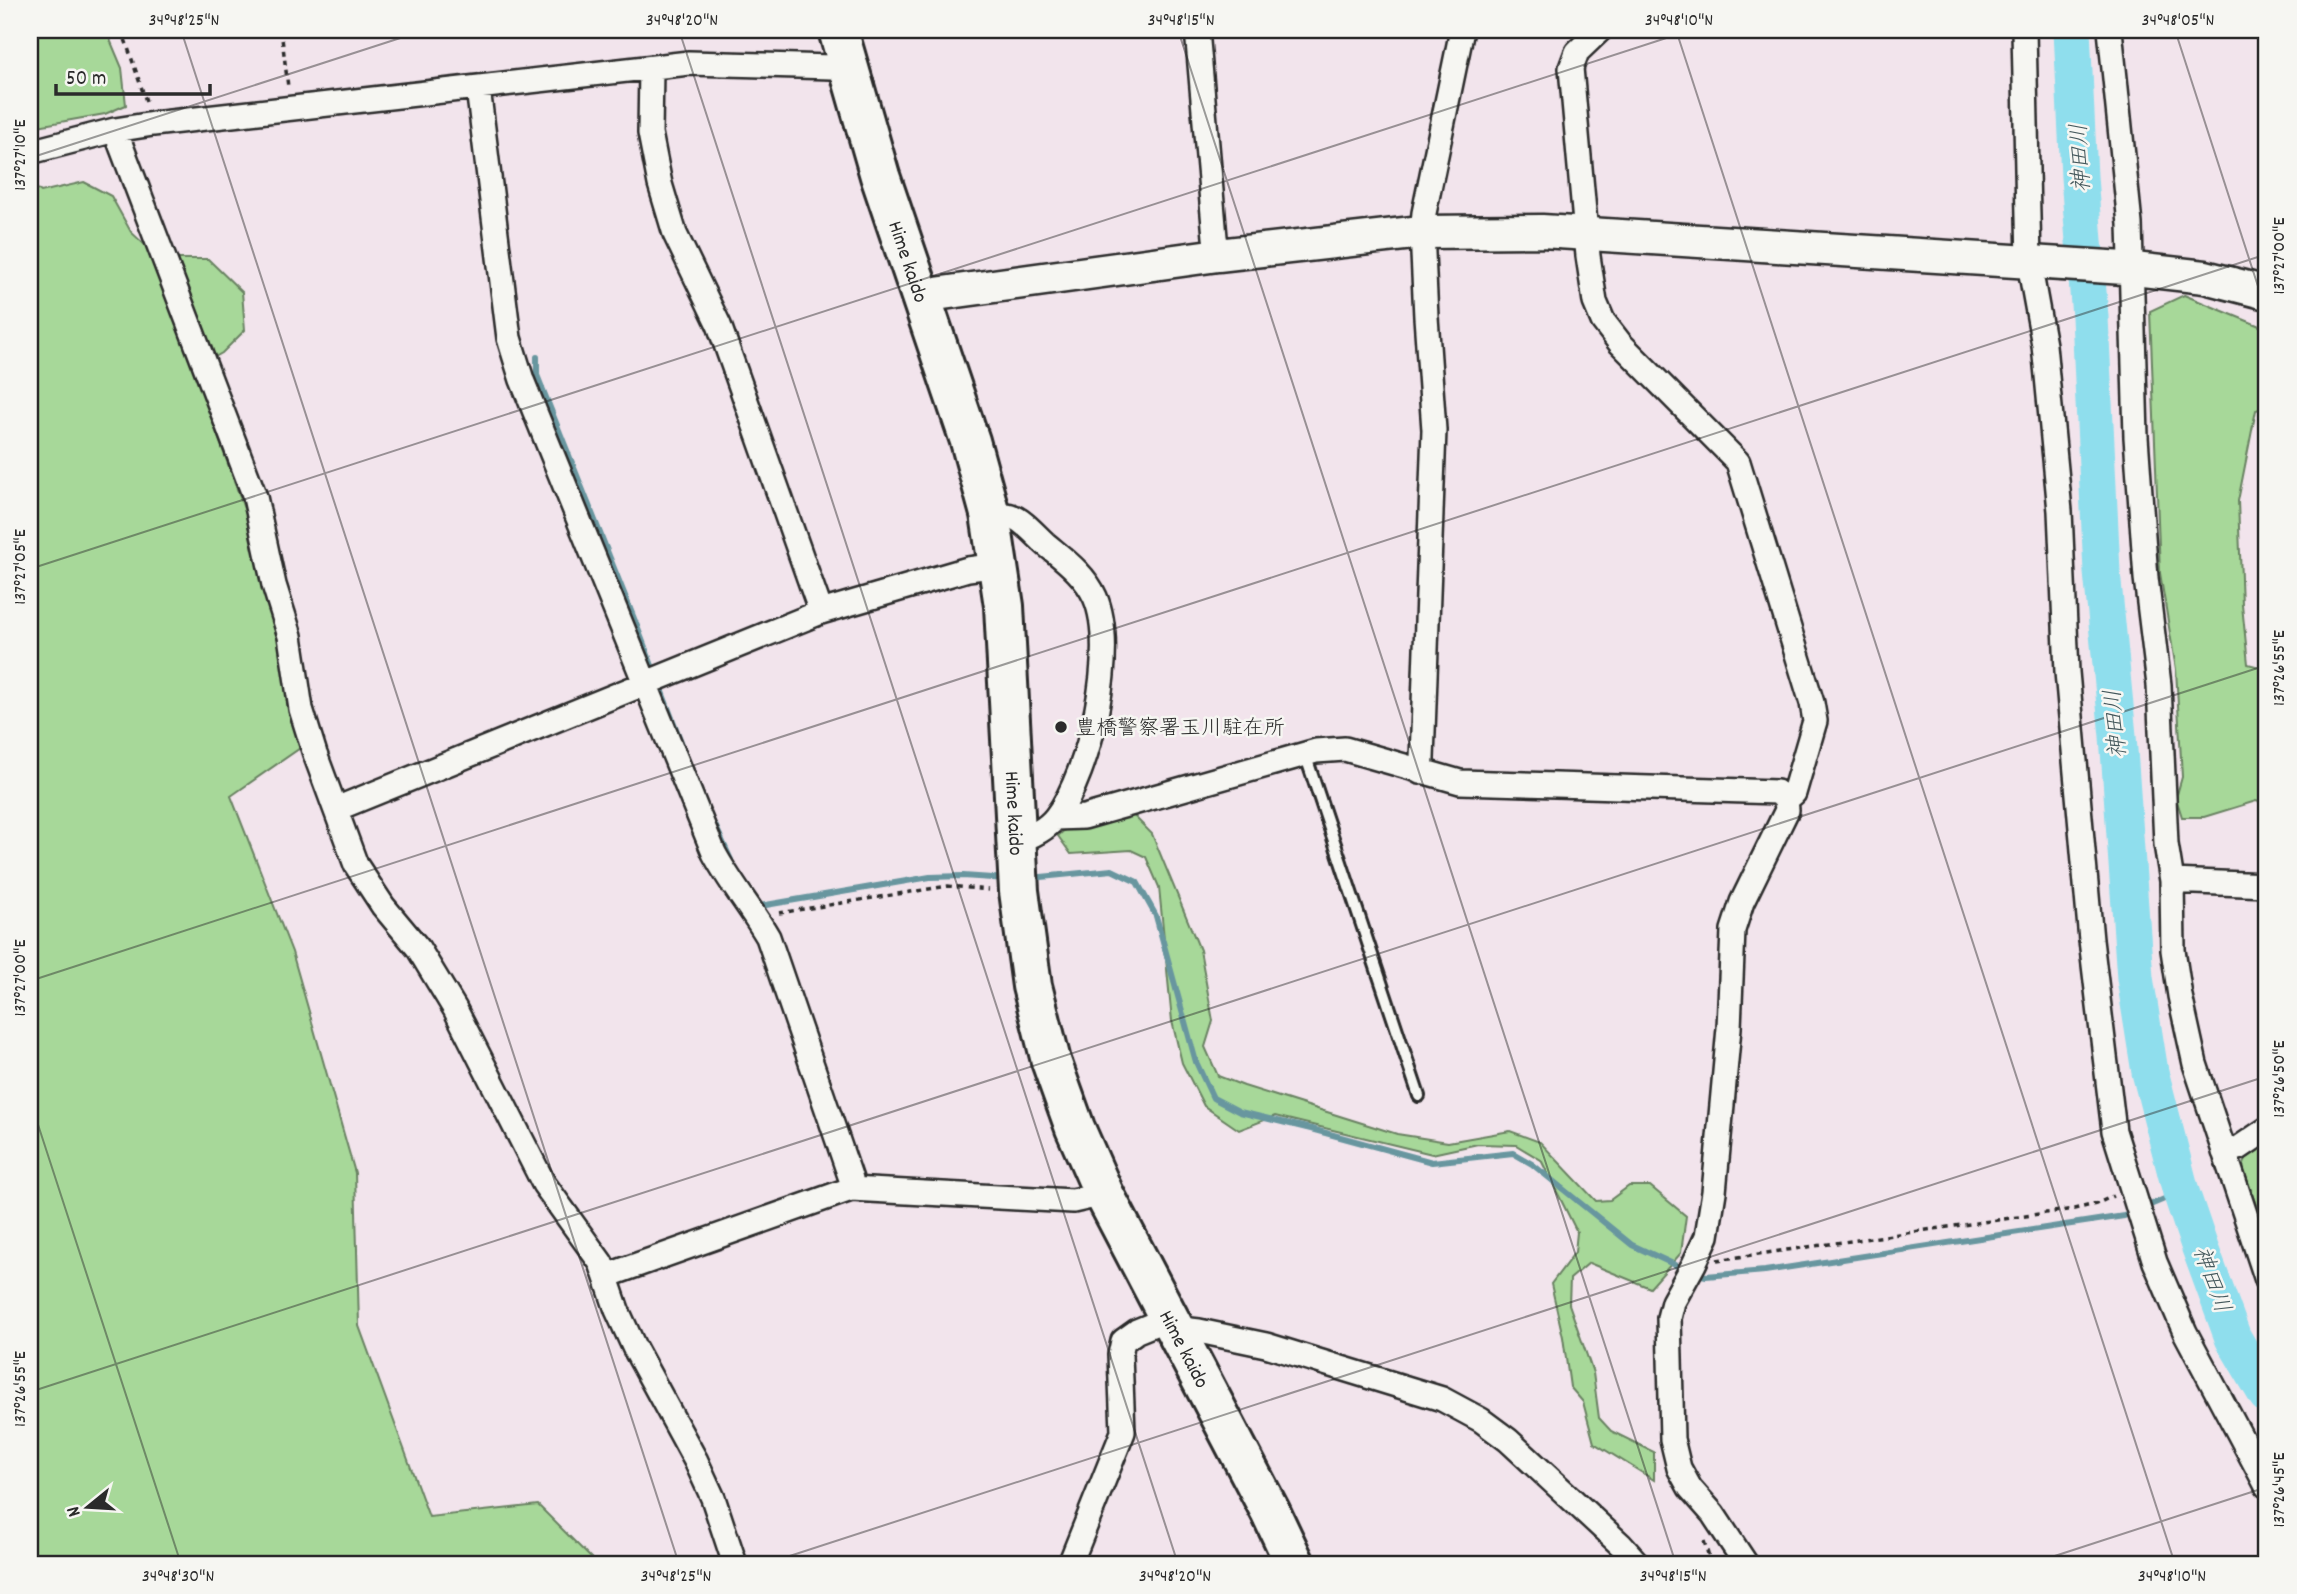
<svg xmlns="http://www.w3.org/2000/svg" width="2297" height="1594" font-family="Dekko,'Klee One',sans-serif">
  <rect width="100%" height="100%" fill="#f2e4ec"/>
  <filter id="ink" filterUnits="userSpaceOnUse"><feTurbulence type="fractalNoise" baseFrequency=".0143" numOctaves="2"/><feDisplacementMap in="SourceGraphic" scale="14" xChannelSelector="R" yChannelSelector="G"/><feConvolveMatrix kernelMatrix="1 2 1 2 8 2 1 2 1" color-interpolation-filters="sRGB"/></filter>
  <g filter="url(#ink)">
    <path fill="#a7d899" stroke="#698262" stroke-width="2" d="M30,30H106L122,68L126,105L105,114L38,126L30,116Z
      M84,182L111,196L131,232L160,259H208L242,292L245,330L222,353L195,368C212,426 236,481 254,539C274,607 288,677 303,746L231,796L292,952L355,1173L359,1326L429,1517L538,1505L597,1564H30V183L41,192Z
      M2184,295L2267,329V407L2256,410L2238,501L2242,605L2248,664L2267,669V804L2256,801L2204,817H2182L2176,798L2182,777L2176,669L2160,573L2150,311Z
      M1133,815L1152,834L1200,950L1213,1021L1205,1047L1218,1076L1244,1086L1397,1134L1448,1142L1510,1131L1540,1142L1596,1201L1610,1200L1629,1186H1650L1686,1216L1681,1253L1650,1288L1589,1263L1570,1279L1569,1304L1593,1373L1599,1418L1611,1431L1654,1452V1480L1594,1443L1583,1402L1570,1387L1563,1337L1551,1284L1575,1252L1577,1232L1541,1160L1516,1145L1478,1144L1432,1154L1275,1116L1239,1130L1204,1106L1182,1063L1172,1021L1159,887L1146,857L1131,850L1071,854L1058,836L1069,826Z
      M2267,1141V1229L2264,1228L2243,1168L2247,1155Z"/>
    <g fill="none" stroke-linecap="round" stroke-linejoin="round">
      <path stroke="#67969f" stroke-width="6" d="M537,357V375L635,621L683,747
        M715,825L731,860
        M1031,878L1112,870L1137,882L1156,916L1196,1062L1213,1098L1240,1112L1311,1129L1432,1162L1513,1153L1532,1164L1632,1245L1684,1269
        M757,902L760,906L930,877L963,876L1007,879
        M1694,1273L1706,1276L1765,1271L2124,1216L2181,1192"/>
      <path stroke="#8fdeed" stroke-width="37" d="M2072,30L2079,177L2090,317L2102,572L2118,736L2135,978L2150,1072L2181,1192L2200,1248L2233,1338L2267,1395"/>
      <defs>
        <path id="lane" d="M1305,754L1419,1096"/>
        <path id="street" d="M1197,30L1215,237L1218,255
          M1600,30L1577,52L1571,68L1588,256L1595,302L1603,321L1620,343L1738,462L1812,703L1815,721L1794,793L1786,800L1787,810L1742,902L1733,930L1729,1028L1714,1192L1707,1236L1694,1264L1673,1302L1669,1318L1672,1439L1679,1468L1690,1488L1713,1514L1746,1564
          M2024,30L2029,263L2044,345L2060,511L2067,672L2091,940L2114,1131L2155,1262L2185,1332L2267,1486
          M2110,30L2130,224L2136,437L2146,578L2159,685L2166,844L2172,881L2173,950L2180,996L2195,1064L2267,1280
          M651,69L650,133L660,184L675,234L719,325L821,612
          M478,88L509,338L522,380L714,853C730,883 751,908 768,937L851,1179V1189
          M115,130L255,497L274,585L290,636L301,709L315,754L356,865L383,906L418,948L455,1009L544,1184L601,1263L617,1310L634,1347L696,1461L713,1498L735,1564
          M30,152L115,130L153,124L689,63L832,67L847,64
          M990,514C997,515 1005,514 1011,516C1024,520 1038,538 1048,546C1066,561 1085,575 1095,597C1118,649 1090,772 1056,817C1045,831 1031,837 1015,841
          M1420,772L1422,759L1434,430L1426,317L1422,232L1424,213L1462,30
          M336,809L821,612L968,569L999,565
          M1055,818L1084,817L1316,751L1345,749L1460,782L1777,792L1786,800
          M2172,881L2267,885
          M2224,1152L2239,1148L2267,1129
          M606,1276L851,1189L1073,1201L1104,1194
          M1070,1564L1123,1432L1120,1355L1123,1341L1137,1331L1159,1322L1173,1328L1199,1331L1266,1345L1442,1399L1481,1420L1508,1440L1621,1545L1638,1564"/>
        <path id="secondary" d="M921,296L1218,255L1422,232L1542,231L2125,268L2205,277L2267,293"/>
        <g id="highway">
          <path id="s1" d="M838,30L880,176L970,441L990,514L1004,606L1019,891L1032,986L1051,1061L1075,1128L1104,1194L1270,1511L1295,1564"/>
        </g>
      </defs>
      <use href="#lane" stroke="#2b2b2b" stroke-width="16"/>
      <use href="#street" stroke="#2b2b2b" stroke-width="28"/>
      <use href="#secondary" stroke="#2b2b2b" stroke-width="37"/>
      <use href="#highway" stroke="#2b2b2b" stroke-width="44"/>
      <path stroke="#2b2b2b" stroke-width="3.5" stroke-dasharray="5 5" stroke-linecap="butt" d="M122,30L147,104
        M281,30L288,87
        M779,913L948,886L989,890
        M1717,1260L2074,1209L2096,1204L2113,1196
        M1704,1541L1711,1564"/>
      <use href="#lane" stroke="#f6f6f2" stroke-width="10"/>
      <use href="#street" stroke="#f6f6f2" stroke-width="23"/>
      <use href="#secondary" stroke="#f6f6f2" stroke-width="32"/>
      <use href="#highway" stroke="#f6f6f2" stroke-width="38"/>
    </g>
  </g>
  <path fill="none" stroke="#2b2b2b" stroke-width="2" stroke-opacity="0.45" d="M181,30L679,1564M679,30L1178,1564M1178,30L1676,1564M1676,30L2175,1564M2175,30L2267,314M30,158L425,30M30,569L1691,30M30,981L2267,254M30,1100L181,1564M30,1392L2267,665M765,1564L2267,1076M2030,1564L2267,1487"/>
  <circle fill="#2b2b2b" stroke="#f6f6f2" stroke-width="2.5" cx="1061" cy="727" r="7"/>
  <g text-anchor="middle" stroke-width="5" stroke-linejoin="round" paint-order="stroke">
    <g font-size="21" fill="#2b2b2b" stroke="#f6f6f2">
      <text dy="7" stroke="none"><textPath href="#s1" startOffset="242">Hime kaido</textPath></text>
      <text dy="7" stroke="none"><textPath href="#s1" startOffset="808">Hime kaido</textPath></text>
      <text dy="7" stroke="none"><textPath href="#s1" startOffset="1377">Hime kaido</textPath></text>
    </g>
    <g font-size="21" fill="#2b2b2b" stroke="#f6f6f2" text-anchor="start">
      <text x="1075" y="734">豊橋警察署玉川駐在所</text>
    </g>
    <g font-size="23" font-style="italic" fill="#44585c" stroke="#f6f6f2">
      <text transform="translate(2079 158) rotate(-93)" y="8">神田川</text>
      <text transform="translate(2114 724) rotate(-95)" y="8">神田川</text>
      <text transform="translate(2213 1279) rotate(70)" y="8">神田川</text>
    </g>
  </g>
  <rect width="2297" height="1594" fill="none" stroke="#f6f6f2" stroke-width="77"/>
  <g transform="translate(88 1507) rotate(252)" stroke="#f6f6f2" stroke-width="5" paint-order="stroke">
  <path d="M0-5L12 26L0 18L-12 26Z" fill="#2b2b2b"/>
  <text y="-10" font-size="19" font-weight="bold" text-anchor="middle" fill="#2b2b2b">N</text>
  </g>
  <path d="M56 84v10h154v-10" fill="none" stroke="#2b2b2b" stroke-width="3.5"/>
  <text x="66" y="84" font-size="21" fill="#2b2b2b" stroke="#f6f6f2" stroke-width="5" paint-order="stroke">50 m</text>
  <rect x="38" y="38" width="2220" height="1518" fill="none" stroke="#2b2b2b" stroke-width="2.5"/>
  <g font-size="18" text-anchor="middle" fill="#2b2b2b">
    <text x="184" y="25">34°48'25"N</text>
    <text x="682" y="25">34°48'20"N</text>
    <text x="1181" y="25">34°48'15"N</text>
    <text x="1679" y="25">34°48'10"N</text>
    <text x="2178" y="25">34°48'05"N</text>
    <text transform="translate(19 155) rotate(-90)" y="6">137°27'10"E</text>
    <text transform="translate(2278 256) rotate(-90)" y="6">137°27'00"E</text>
    <text transform="translate(19 567) rotate(-90)" y="6">137°27'05"E</text>
    <text transform="translate(2278 668) rotate(-90)" y="6">137°26'55"E</text>
    <text transform="translate(19 978) rotate(-90)" y="6">137°27'00"E</text>
    <text transform="translate(2278 1079) rotate(-90)" y="6">137°26'50"E</text>
    <text transform="translate(19 1389) rotate(-90)" y="6">137°26'55"E</text>
    <text transform="translate(2278 1490) rotate(-90)" y="6">137°26'45"E</text>
    <text x="178" y="1581">34°48'30"N</text>
    <text x="676" y="1581">34°48'25"N</text>
    <text x="1175" y="1581">34°48'20"N</text>
    <text x="1673" y="1581">34°48'15"N</text>
    <text x="2172" y="1581">34°48'10"N</text>
  </g>
</svg>
